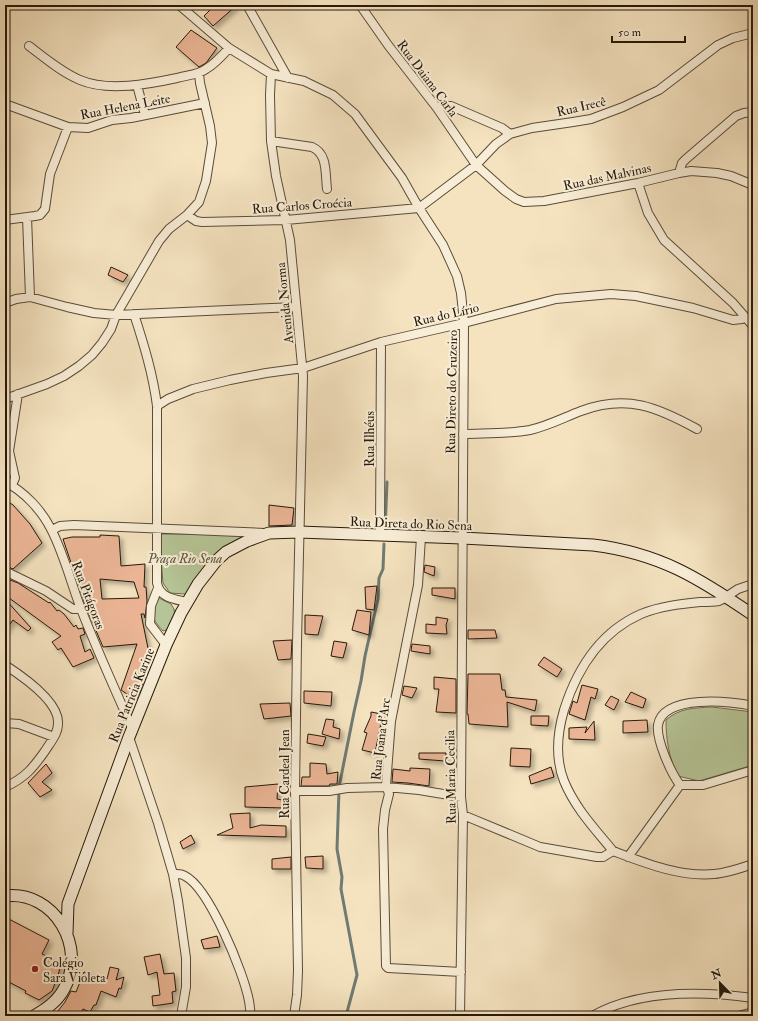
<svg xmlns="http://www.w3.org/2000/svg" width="758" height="1021" font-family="'IM FELL Double Pica',serif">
  <defs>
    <filter id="shadow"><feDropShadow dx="3.5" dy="3.5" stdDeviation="2" flood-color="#0004"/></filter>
  </defs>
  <rect width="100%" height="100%" fill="#f5e3c0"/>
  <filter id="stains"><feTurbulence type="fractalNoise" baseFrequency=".005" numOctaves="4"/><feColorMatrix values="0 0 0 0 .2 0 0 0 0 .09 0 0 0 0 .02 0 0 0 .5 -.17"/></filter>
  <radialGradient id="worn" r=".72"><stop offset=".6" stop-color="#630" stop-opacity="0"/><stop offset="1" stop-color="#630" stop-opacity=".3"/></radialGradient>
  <path fill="#b6c597" stroke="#6e6f50" d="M159,534H241L240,540L185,594L170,593L163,583Z
    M157,597L171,604L174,609L175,617L169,629L163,631C150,617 152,615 157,597Z
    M712,707L753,712V765L699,781L678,776C669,758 666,740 666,720C679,708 695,708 712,707Z"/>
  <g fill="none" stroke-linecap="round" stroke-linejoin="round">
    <path stroke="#6f7b74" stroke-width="3" d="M385,532L387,482
      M339,787L354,712L361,681L365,656L378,599L379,578L383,569L384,544
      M339,790L337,849L342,877L341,889L357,975L346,1016"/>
  </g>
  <path fill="#ebb595" stroke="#26190a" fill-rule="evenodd" filter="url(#shadow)" d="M215,5H237L213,26L204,16Z
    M191,30L217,48L206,63L199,67L176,47Z
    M111,267L128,275L123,282L108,275Z
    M5,500L13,505L30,524L42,543L13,569L5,566Z
    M269,505L294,508L292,525L269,526Z
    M100,535L119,536L121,566L145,564L144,587H146L147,601L145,618L144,614H141L149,653L141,689L136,700L121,690L137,644L103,647L86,607L63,539L72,537H100ZM100,579L134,582L139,598L102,599Z
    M425,565L435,567L434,576L424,572Z
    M5,578L18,583L49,603L50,602L57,611L59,610L64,614L74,627L76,625L78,629L83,628L85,634L80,636L85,652L90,649L94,658L73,667L61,648L58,650L52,642L61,636L5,595Z
    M377,586L374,610L366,609L365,587Z
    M432,588H455V599L432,595Z
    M5,599L31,628L28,631L13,620L5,631Z
    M357,610L371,612L369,635L352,630Z
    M305,615L323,616L318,635L305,634Z
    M436,617L448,619L446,625L447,634L426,633V624L436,625Z
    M468,630H495L497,638L468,639Z
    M292,640L291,659L278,660L273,641Z
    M334,641L347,643L343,658L331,656Z
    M412,644L430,646V654L411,651Z
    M544,657L562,669L557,677L538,665Z
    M468,674H500L502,690H505L506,697L537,700L535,711L507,702L508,727L469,724L468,714H467Z
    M434,677L456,679V713L436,712L439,689H434Z
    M582,685L598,689L595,699L591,697L585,720L569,714L573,701L577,703Z
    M404,686L417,688L412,698L402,695Z
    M304,691L332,692L331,706L304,703Z
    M631,692L646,699L643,708L625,702Z
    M611,696L619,700L614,710L605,705Z
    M290,703L291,716L264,719L260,704Z
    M371,712L387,715L385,724L381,723L375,753L362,750L367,733L364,732L371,716Z
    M531,716H549L548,726L531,725Z
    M326,719L334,720L333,727L340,729L339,739L322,734Z
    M647,720L648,732L623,733V721Z
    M594,721L595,740L569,739V728L587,727L585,733Z
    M308,734L326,737L323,746L307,743Z
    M511,748L531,749L530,767L510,766Z
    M419,753H446L445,761L419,759Z
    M310,763L326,764L327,774L338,772L337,784H330L329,786H301L302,777H310Z
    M46,764L52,773L42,782L52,790L40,797L28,783Z
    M551,767L554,777L531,784L529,776Z
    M410,768L430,769L429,786L408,783L392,782L393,769L410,771Z
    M278,784L277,799L286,801L285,808L245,807V787Z
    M250,813V828L261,825L286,826V837L217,835L233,828L230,814Z
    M191,835L195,843L183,849L180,842Z
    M323,856V869L306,868L305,857Z
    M291,857V869H272V859Z
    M5,917L49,940L42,954L59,962L60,967L58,976L52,991L39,1000L25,993L26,991L5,980Z
    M217,936L220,947L204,949L201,940Z
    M160,954L164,974L174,973L176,991L172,992L173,1003L153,1006L152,996L160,995L157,972L148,975L144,957Z
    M110,967L119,969L116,980L124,977L121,989L119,988L116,997L101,991L96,1005H94L90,1012L83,1009L78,1016H54L65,1002L71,991L76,992L84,972L107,979Z"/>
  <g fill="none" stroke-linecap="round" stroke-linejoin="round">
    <defs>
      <path id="street" d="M179,5L229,48L271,74L304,81L333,95L355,114L402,178L419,208L443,245L457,276L461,293L464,323L461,797L463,815L460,1016
        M247,5L288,78
        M360,5L388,45L437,108L476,165L505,191L516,199L524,202L544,201L638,183L679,173L691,171L717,173L731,176L753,185
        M29,46C45,58 61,72 80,80C108,92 149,84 177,78C187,75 198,75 206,69C215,64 222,56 229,48
        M271,74L270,95L271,141L276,176L290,240L303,376L297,643L295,791L298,971L297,995L294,1016
        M137,85L145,115
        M5,104L68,127L88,128L112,120L131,118L205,103
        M437,108L443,106H451L502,128L510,134
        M271,141L312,147C328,154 325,173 327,189
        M679,173L682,163L686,159L736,116L744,113L753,112
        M638,183L648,213L664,240L733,303L753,326
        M187,215L196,221L202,222L286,220L419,208L476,165L496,144L510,134L532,128L573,122L591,119L623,107L659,90L718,45L733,38L753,33
        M27,217L30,297
        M5,220L35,216L40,215L45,209L50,174L68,127
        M5,303L16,299L30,297L67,307L94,313L116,315L296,307
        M134,314C144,345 153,374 157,406V583C160,598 174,599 187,602
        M5,399L47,384L64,376L79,366L92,355L102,343L111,329L116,315L159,241L169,229L187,215L199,202L206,181L212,143L210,126L200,83L199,73
        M157,406L168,399L193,389L230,380L266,373L303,368L381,342L464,323L556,299L611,294L636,296L693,308L733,320L742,319L745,317
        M463,434C485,433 508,434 530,430C548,426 565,417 581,411C627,394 657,407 697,429
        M5,482C24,491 42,511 51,529C64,554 71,583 81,609C97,650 115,690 133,730
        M12,485L15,478L9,451L18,394
        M52,530L60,526L74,525L265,533
        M380,536L381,342
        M421,537L418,585L391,721L386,785L389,794L385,810L383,829L386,966L388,968L461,972
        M5,571L46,591L73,609H81
        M158,588L151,606L150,624L166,645
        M5,665C22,676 60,702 58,724C58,734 50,743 45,751C33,768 25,778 5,787
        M5,723L19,724L54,737
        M129,737L158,823L173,874L178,901L186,958V987L181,1016
        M680,785C671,773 656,740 658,725C663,694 732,701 753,706
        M680,785H703L753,770
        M295,791H329L347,788L386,787L419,790L461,797
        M463,815L540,847L597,857H603L613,851C645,863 679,877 714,874C727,873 741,868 753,864
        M613,851C595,829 575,808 564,781C555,758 557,734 564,710C577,669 600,632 641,614C660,606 681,604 701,602C707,602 713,602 719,601L723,599L738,589L753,584
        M628,857L680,785
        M173,874C177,874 181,873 185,876C209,888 244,973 249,1001C250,1006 250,1011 251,1016
        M592,1016C638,990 702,991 753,998
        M738,1016L753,1012"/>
      <path id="secondary" d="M5,896C55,890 87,948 64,989C57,1002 46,1009 34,1016
        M67,933L68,904L129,737L166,645L181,613L198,584L216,561L226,552L247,541L269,533L299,532L462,538L593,545C659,553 699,578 753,615"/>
    </defs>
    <use href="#street" stroke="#5a4c38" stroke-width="10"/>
    <use href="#secondary" stroke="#26190a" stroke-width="13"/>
    <use href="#street" stroke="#f8edd6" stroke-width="8"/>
    <use href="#secondary" stroke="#f8edd6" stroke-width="11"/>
  </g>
  <circle fill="#8f2418" stroke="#f8edd6" stroke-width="1.5" cx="35" cy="969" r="4"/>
  <g text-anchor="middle" stroke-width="4" stroke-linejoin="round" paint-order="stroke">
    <g font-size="13" fill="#26190a" stroke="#f8edd6">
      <text transform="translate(428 78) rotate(53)" y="5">Rua Daiana Carla</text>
      <text transform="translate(125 106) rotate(-11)" y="5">Rua Helena Leite</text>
      <text transform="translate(581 106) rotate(-13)" y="5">Rua Irecê</text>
      <text transform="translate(607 176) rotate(-12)" y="5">Rua das Malvinas</text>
      <text transform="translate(302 205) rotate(-4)" y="5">Rua Carlos Croécia</text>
      <text transform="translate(284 303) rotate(-96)" y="5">Avenida Norma</text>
      <text transform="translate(446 314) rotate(-13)" y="5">Rua do Lírio</text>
      <text transform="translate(451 392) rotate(-89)" y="5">Rua Direto do Cruzeiro</text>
      <text transform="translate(369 439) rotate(-90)" y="5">Rua Ilhéus</text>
      <text transform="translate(411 523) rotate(2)" y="5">Rua Direta do Rio Sena</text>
      <text transform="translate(89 595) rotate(69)" y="5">Rua Pitágoras</text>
      <text transform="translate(131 695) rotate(-68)" y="5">Rua Patricia Karine</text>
      <text transform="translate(380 739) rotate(-83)" y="5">Rua Joana d'Arc</text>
      <text transform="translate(284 774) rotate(-90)" y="5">Rua Cardeal Jean</text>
      <text transform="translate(450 777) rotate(-91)" y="5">Rua Maria Cecilia</text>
    </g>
    <g font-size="13" font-style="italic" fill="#58553b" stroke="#f8edd6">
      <text x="185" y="563">Praça Rio Sena</text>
    </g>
    <g font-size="13" fill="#26190a" stroke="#f8edd6" text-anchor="start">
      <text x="43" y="967">Colégio<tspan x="43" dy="15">Sara Violeta</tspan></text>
    </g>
  </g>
  <rect width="758" height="1021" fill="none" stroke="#f5e3c0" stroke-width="20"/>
  <rect x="6" y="6" width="746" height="1009" fill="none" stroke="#26190a" stroke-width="2"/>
  <rect x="10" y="10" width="738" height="1001" fill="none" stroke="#26190a"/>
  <g transform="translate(720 983) rotate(337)" stroke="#f8edd6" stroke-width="3" paint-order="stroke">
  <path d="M0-3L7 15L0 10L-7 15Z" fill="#26190a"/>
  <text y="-6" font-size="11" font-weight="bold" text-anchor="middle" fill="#26190a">N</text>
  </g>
  <path d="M612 36v6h73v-6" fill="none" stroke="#26190a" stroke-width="2"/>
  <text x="618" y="36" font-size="12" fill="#26190a" stroke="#f8edd6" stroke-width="3" paint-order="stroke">50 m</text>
  <rect width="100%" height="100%" filter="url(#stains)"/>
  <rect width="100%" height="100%" fill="url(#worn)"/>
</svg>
